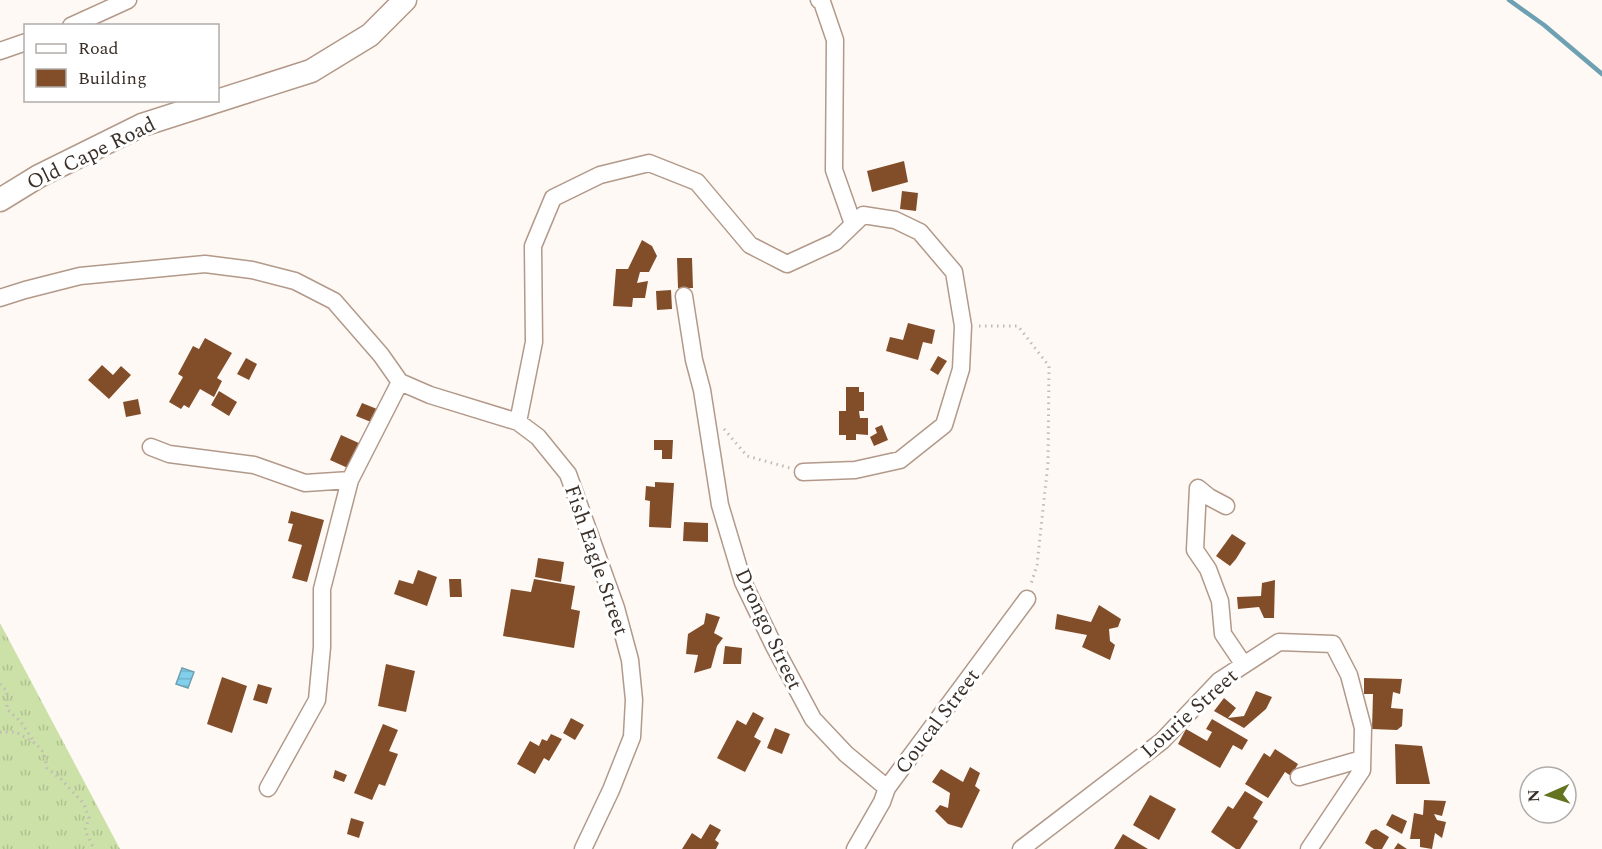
<svg xmlns="http://www.w3.org/2000/svg" width="1602" height="849" font-family="Spectral,serif">
  <defs>
    <pattern id="grass-tufts" width="24" height="20" patternUnits="userSpaceOnUse" patternTransform="scale(1.5)"><rect width="24" height="20" fill="#cbe1a7"/><path d="M3 7l-1-3M5 7V3M7 7l1-3M15 17l-1-3M17 17v-4M19 17l1-3" fill="none" stroke="#afc190"/></pattern>
    <pattern id="water-rules" width="6" height="5" patternUnits="userSpaceOnUse" patternTransform="scale(1.5)"><rect width="6" height="5" fill="#82d0ec"/><path d="M0 2.5h6" fill="none" stroke="#71b3ca"/></pattern>
  </defs>
  <rect width="100%" height="100%" fill="#fef9f5"/>
  <path fill="url(#grass-tufts)" d="M0,623L120,849H0Z"/>
  <path fill="url(#water-rules)" stroke="#6ca0b2" stroke-width="1.5" d="M182,668L194,672L188,688L176,684Z"/>
  <g fill="none" stroke-linecap="round" stroke-linejoin="round">
    <path stroke="#6ca0b2" stroke-width="4.5" d="M1509,0L1544,25L1602,74"/>
  </g>
  <path fill="#824e2a" d="M904,161L908,182L872,192L867,171Z
    M902,191L918,193L916,211L900,209Z
    M642,240L652,246L657,256L649,272H640L637,283L648,281L645,298H633L632,307L613,306L616,269H628Z
    M677,258H692L693,288H678Z
    M671,290L672,309L657,310L656,291Z
    M908,323L935,330L932,344L923,342L918,360L886,351L890,337L903,340Z
    M205,338L232,353L217,378L222,381L214,397L200,389L189,408L184,405L181,409L169,402L183,377L178,374L193,346L199,349Z
    M938,356L947,361L938,375L930,370Z
    M246,358L257,364L249,380L237,374Z
    M102,365L113,375L121,366L131,375L109,399L88,380Z
    M846,387H859V392H864V411H859L860,418H868V435L856,434V440H846V435H839V411H846Z
    M219,391L237,402L229,416L211,405Z
    M138,399L141,414L126,417L123,402Z
    M362,403L377,409L371,422L356,416Z
    M882,425L888,440L874,446L870,437L877,433L875,428Z
    M341,435L361,444L350,469L330,460Z
    M654,440H673L672,459H662V450H654Z
    M655,482L674,483L671,528L649,527L650,501L645,500L646,486L655,487Z
    M291,511L324,520L307,582L292,578L302,545L288,541L293,524L288,523Z
    M684,522L708,523V542L683,541Z
    M1232,534L1246,543L1236,559L1230,566L1216,556Z
    M538,558L564,562L561,582L535,577Z
    M418,570L437,577L427,606L394,594L399,580L413,584Z
    M449,579H461L462,597H450Z
    M534,579L575,586L571,609L580,611L574,648L503,636L511,589L531,592Z
    M1275,580L1274,618H1264L1259,607L1238,609L1237,597L1261,596L1262,583Z
    M1099,605L1121,619L1118,627L1109,629L1110,641L1115,645L1110,660L1082,647L1087,635L1055,629L1057,614L1091,622Z
    M706,613L720,617L714,633L723,638L717,646L711,668L694,673L698,655L686,654L688,634L704,624Z
    M725,646L742,648L741,664H723Z
    M386,664L415,671L406,712L378,706Z
    M222,677L247,686L232,733L207,724Z
    M1364,678L1402,679L1400,694L1393,692L1391,708L1403,709L1402,726L1397,730L1372,729L1373,694H1364Z
    M258,684L272,688L267,704L253,700Z
    M1256,691L1272,697L1266,709L1244,728L1214,711L1224,698L1236,708L1228,718L1244,716Z
    M753,712L764,718L754,737L761,741L745,772L717,758L737,720L746,725Z
    M571,718L584,725L575,740L563,733Z
    M1212,719L1248,740L1242,750L1233,745L1220,768L1178,744L1186,729L1207,741L1212,732L1206,729Z
    M383,724L398,730L389,751L398,754L385,786L379,784L372,800L354,793Z
    M775,728L790,734L782,754L767,748Z
    M551,734L562,739L549,761L544,758L535,774L517,764L530,741L539,746L542,739L547,741Z
    M1395,744L1422,746L1430,784H1396Z
    M1275,749L1298,764L1291,776L1285,772L1268,798L1245,784L1264,753L1270,757Z
    M970,767L980,773L975,786L980,790L962,828L948,824L935,811L940,805L948,808L950,793L932,782L941,769L963,782Z
    M335,770L347,775L344,782L333,778Z
    M1245,791L1263,802L1253,818L1258,821L1240,849H1236L1211,832L1228,806L1233,809Z
    M1150,795L1176,809L1159,840L1133,825Z
    M1424,800L1446,801L1442,816L1434,814L1437,820L1446,822L1442,838L1435,833L1432,849L1420,847V839H1410L1414,813L1423,815Z
    M1392,814L1407,821L1402,834L1386,825Z
    M351,818L364,822L359,838L347,834Z
    M710,824L721,830L715,840L719,843L716,849H682L692,833L701,839Z
    M1376,829L1389,837L1382,849H1374L1365,843L1371,831Z
    M1123,834L1148,849H1114Z
    M1398,843L1407,849H1394Z"/>
  <g fill="none" stroke-linecap="round" stroke-linejoin="round">
    <defs>
      <path id="street" d="M819,0L822,2L835,40L834,170L853,224
        M71,26L128,0
        M0,51L26,42
        M684,296L694,360L702,390L720,505L743,582L774,646L813,719L846,754L887,788
        M0,298L25,290L80,276L205,264L252,270L295,281L334,301L381,355L400,382L430,395L518,422L538,437L568,474L616,608L630,660L634,700L632,737L611,790L583,849
        M518,422L534,342L533,246L553,198L600,175L649,163L697,182L750,245L787,264L835,242L863,215L895,220L920,232L954,272L963,326L961,369L944,425L900,460L855,470L803,472
        M151,447L169,454L254,465L305,483L350,480
        M1226,506L1209,497L1198,488L1195,550L1208,569L1220,601L1223,634L1244,665
        M1299,777L1362,759
        M268,788L317,700L322,647V589L350,480L400,382
        M855,849L882,802L887,788L1027,599
        M1021,849L1162,741L1219,681L1279,642L1333,644L1349,675L1363,728L1362,770L1309,849"/>
      <path id="secondary" d="M0,200L39,176L142,125L311,71L370,35L405,0"/>
    </defs>
    <use href="#street" stroke="#b29989" stroke-width="19"/>
    <use href="#secondary" stroke="#b29989" stroke-width="25"/>
    <path stroke="#c1bab5" stroke-width="3" stroke-dasharray="1.5 4.5" stroke-linecap="butt" d="M979,326H1018L1049,366L1048,463L1037,565L1031,584
      M724,429L747,456L790,468
      M0,684L7,691V709L21,722L35,743
      M0,732H16L36,744L44,753L47,768L61,779L84,804L89,818L85,830L94,849"/>
    <use href="#street" stroke="#fff" stroke-width="16"/>
    <use href="#secondary" stroke="#fff" stroke-width="22"/>
  </g>
  <g text-anchor="middle" stroke-width="6" stroke-linejoin="round" paint-order="stroke">
    <g font-size="21" fill="#3a3029" stroke="#fff">
      <text transform="translate(91 153) rotate(-26)" y="7">Old Cape Road</text>
      <text transform="translate(597 560) rotate(71)" y="7">Fish Eagle Street</text>
      <text transform="translate(769 629) rotate(65)" y="7">Drongo Street</text>
      <text transform="translate(1189 713) rotate(-42)" y="7">Lourie Street</text>
      <text transform="translate(937 721) rotate(-53)" y="7">Coucal Street</text>
    </g>
  </g>
  <rect x="24" y="24" width="195" height="78" fill="#ffffff" stroke="#b0aca9" stroke-width="1.5"/>
  <rect x="36" y="44" width="30" height="9" fill="#ffffff" stroke="#b0aca9" stroke-width="1.5"/>
  <text x="78" y="54" font-size="18" fill="#3a3029">Road</text>
  <rect x="36" y="69" width="30" height="18" fill="#824e2a" stroke="#b0aca9" stroke-width="1.5"/>
  <text x="78" y="84" font-size="18" fill="#3a3029">Building</text>
  <g transform="translate(1548 795) rotate(267)"><circle r="28" fill="#ffffff" stroke="#b0aca9" stroke-width="1.5"/>
  <path d="M0-4.5L10 22L0 15L-10 22Z" fill="#64731f"/>
  <text y="-9" font-size="16" font-weight="bold" text-anchor="middle" fill="#3a3029">N</text>
  </g>
</svg>
